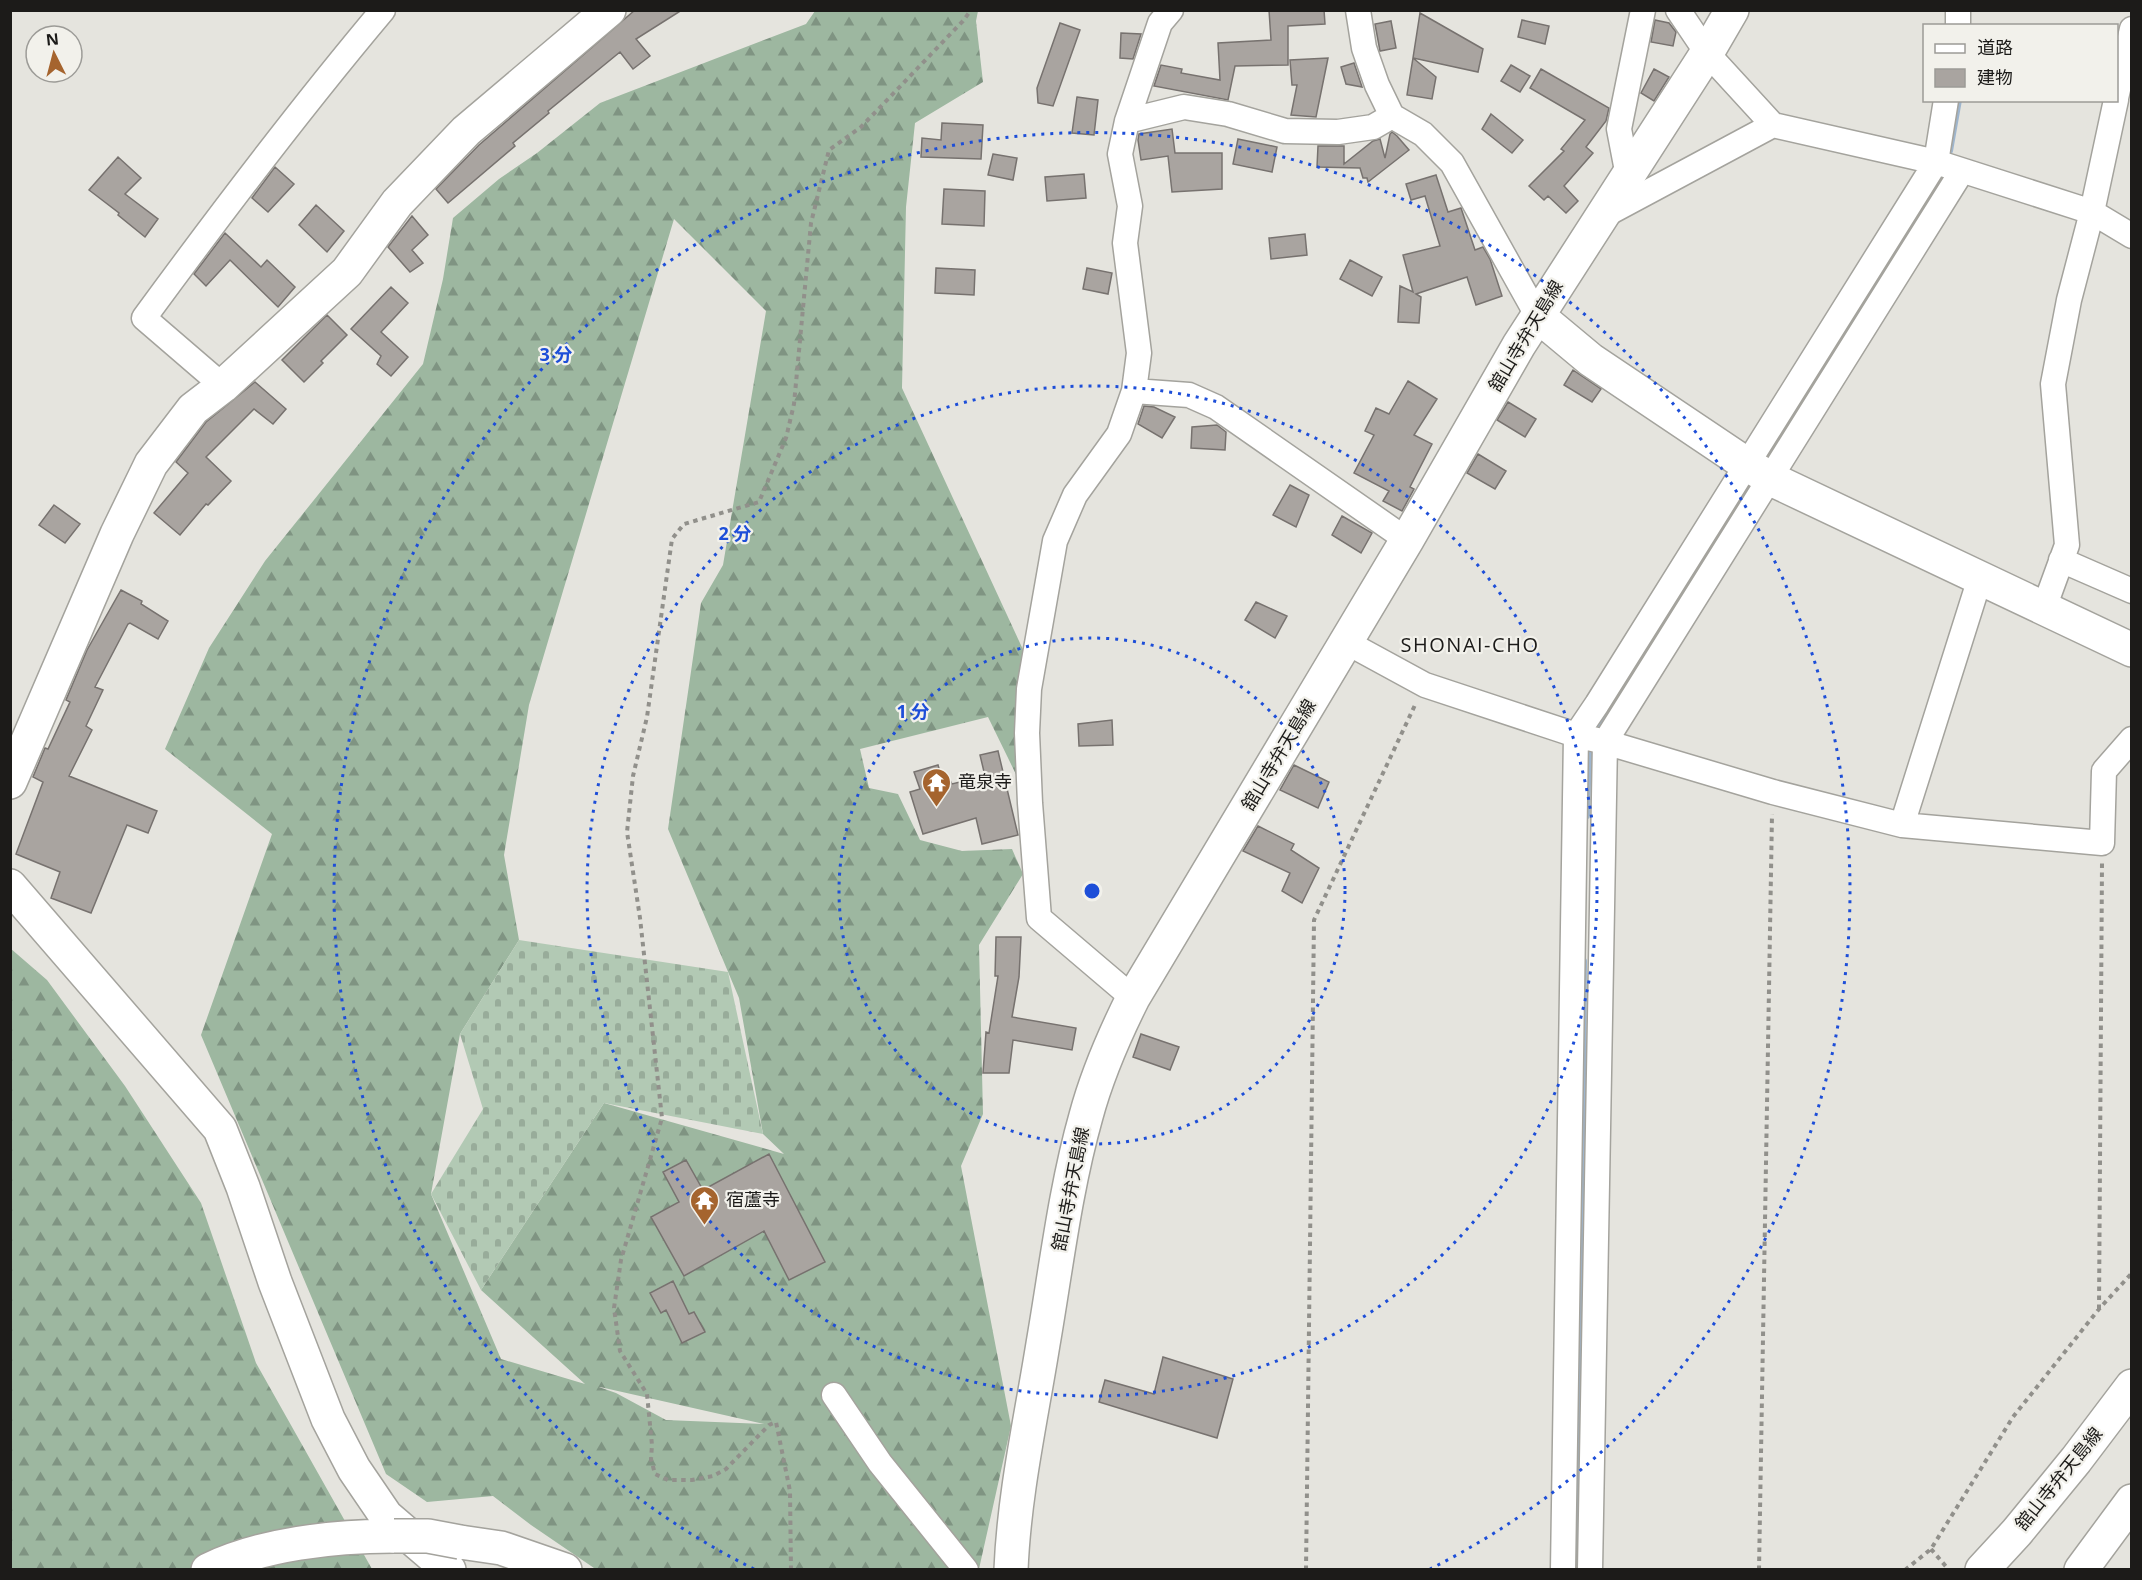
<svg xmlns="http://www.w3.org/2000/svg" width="2142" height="1580" font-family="'Open Sans','Noto Sans JP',sans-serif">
  <defs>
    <pattern id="forest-firs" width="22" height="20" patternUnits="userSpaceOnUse" patternTransform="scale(1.5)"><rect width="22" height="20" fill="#9db7a0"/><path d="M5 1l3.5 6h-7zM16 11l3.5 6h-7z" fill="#7f9482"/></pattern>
    <pattern id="cemetery-stones" width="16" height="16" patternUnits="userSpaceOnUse" patternTransform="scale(1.5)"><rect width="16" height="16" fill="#b2c9b4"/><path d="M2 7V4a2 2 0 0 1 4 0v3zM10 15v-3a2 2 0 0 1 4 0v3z" fill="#98ac9a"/></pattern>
  </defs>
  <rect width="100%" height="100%" fill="#e5e4de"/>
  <path fill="url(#forest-firs)" fill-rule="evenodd" d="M822,10L978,11L976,21L983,82L915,123L906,207L902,388L1032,669L1030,803L988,717L860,749L869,788L898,794L920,840L962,851L1012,849L1023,874L979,945L983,1114L961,1166L1011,1426L979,1569H602L594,1568L531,1525L493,1496L427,1502L386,1474L201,1035L272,834L165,749L209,648L265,561L423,364L443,279L453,218L499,179L537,153L600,103L806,24L815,11ZM674,219L766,311L723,565L701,603L668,829L739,998L763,1134L784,1154L604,1103L481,1290L585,1384L501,1359L431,1194L460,1034L519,940L504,855L529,705ZM599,1387H600L764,1424L666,1420L616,1393Z
    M10,948L47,980L125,1086L201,1203L256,1363L372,1569H11Z"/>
  <path fill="url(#cemetery-stones)" d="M519,940L728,972L763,1134L604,1103L481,1290L431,1194L483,1109L460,1034Z"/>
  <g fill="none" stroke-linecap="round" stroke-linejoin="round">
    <path stroke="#9eb5cd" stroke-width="6" d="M1950,151L1959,100
      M1764,462L1910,232
      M1634,667L1754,478
      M1597,729L1624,683
      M1587,816L1589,751
      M1576,1570L1582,1259L1584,961"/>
  </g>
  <path fill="#a9a4a0" stroke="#77726f" stroke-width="1.5" d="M635,10H682L636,39L650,56L633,69L620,52L548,111L549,113L513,143L515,146L448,203L436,189L479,145Z
    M1269,10H1324L1325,24L1288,26V65L1235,66L1228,100L1154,86L1161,65L1182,69L1181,73L1220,80L1218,43L1271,40Z
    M1420,13L1483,49L1478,72L1413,58Z
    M1522,20L1549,26L1545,44L1518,37Z
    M1655,20L1669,23L1676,32L1673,46L1651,42Z
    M1391,21L1396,48L1380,51L1375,24Z
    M1060,23L1080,30L1053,106L1038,103L1037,88Z
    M1121,33L1141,34L1133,59L1120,58Z
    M1328,58L1316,117L1291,115L1297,85H1292L1290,60Z
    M1413,58L1436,77L1432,99L1407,95Z
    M1354,63L1362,87L1346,84L1341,67Z
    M1511,65L1530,76L1520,92L1501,81Z
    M1541,69L1609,108L1606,121L1586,147L1593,153L1564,186L1578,201L1566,213L1548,196L1544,200L1529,186L1564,151L1561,149L1585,120L1530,88Z
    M1654,69L1669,77L1654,101L1641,93Z
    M1077,97L1098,100L1094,135L1072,133Z
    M1491,114L1523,140L1512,153L1482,129Z
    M942,123L983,125L981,159L921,157L922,138L941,140Z
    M1172,129L1175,153H1222V189L1172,192L1168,156L1141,160L1138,140L1139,134Z
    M1392,132L1397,136L1409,150L1368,182L1367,178H1363L1360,168L1317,167L1318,146H1344V164L1373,141L1380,139L1385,158L1390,134Z
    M1238,139L1277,147L1272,172L1233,164Z
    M993,154L1017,158L1013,180L988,175Z
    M118,157L141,178L125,194L158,219L145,237L118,215L119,213L89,190Z
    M275,167L294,184L268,212L252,198Z
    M1084,174L1086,198L1047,201L1045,177Z
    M1436,175L1448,212L1461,208L1475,250L1483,247L1490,259L1502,296L1476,305L1467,277L1416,294L1421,297L1419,323L1398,322L1400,286L1413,292L1403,255L1440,246L1425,196L1411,200L1406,184Z
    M944,189L985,191L984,226L942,224Z
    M316,205L344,231L327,252L299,225Z
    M412,216L428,235L412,250L423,263L410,272L388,247Z
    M225,233L261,267L267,260L295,287L278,307L230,260L206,286L194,274Z
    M1305,234L1307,255L1271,259L1269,238Z
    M1350,260L1382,277L1372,296L1340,279Z
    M936,268L975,270L974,295L935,293Z
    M1087,268L1112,273L1108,294L1083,289Z
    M391,287L408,303L381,332L408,357L391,376L377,364L381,356L351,329Z
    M327,315L347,335L321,361L323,363L304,382L282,360Z
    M1573,370L1601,389L1592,402L1564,385Z
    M1408,381L1437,399L1414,435L1432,444L1410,487L1414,489L1402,511L1383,501L1389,491L1354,473L1374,435L1365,431L1376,408L1389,414Z
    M255,382L286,409L273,424L254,409L206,457L231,481L208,505L206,504L180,535L154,513L188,473L176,462L206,422Z
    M1508,402L1536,419L1525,437L1497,420Z
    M1144,406L1154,407L1175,417L1162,438L1138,424Z
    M1217,425L1226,432L1225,450L1191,448L1192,427Z
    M1478,454L1506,471L1495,489L1467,473Z
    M1290,485L1309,495L1296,527L1273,515Z
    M54,505L80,524L65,543L39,525Z
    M1342,516L1372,533L1361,553L1332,535Z
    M121,590L142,601L141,604L168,621L158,639L130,623L128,624L95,687L103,690L86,726L92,730L69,776L157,811L148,833L127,825L91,913L51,898L60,872L16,854L43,782L33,777L45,748L48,749L70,702L66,700L87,650Z
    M1256,602L1287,616L1275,638L1245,620Z
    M1112,720L1113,745L1079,746L1078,724Z
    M998,751L1018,835L982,844L976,818L923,834L910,792L920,789L914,772L938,765L943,783L950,780L952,784L985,776L980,755Z
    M1294,765L1329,782L1318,808L1280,790Z
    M1258,826L1294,844L1291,850L1319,868L1302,903L1282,891L1290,873L1243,851Z
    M996,937H1021L1019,977L1012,1017L1076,1028L1072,1050L1013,1040L1009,1073H983L986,1032L989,1033L998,976H995Z
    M1141,1034L1179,1047L1170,1070L1133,1057Z
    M769,1154L825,1262L789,1280L764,1231L684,1276L651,1217L679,1202L663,1172L686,1160L703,1190Z
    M673,1281L689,1314L694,1312L705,1332L682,1343L666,1310L661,1313L650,1293Z
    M1163,1357L1233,1379L1217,1438L1099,1402L1105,1380L1154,1394Z"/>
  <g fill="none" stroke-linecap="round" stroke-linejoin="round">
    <defs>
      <path id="street" d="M1358,10L1364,48L1377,85L1392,116L1423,134L1452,163L1537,315
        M1678,10L1707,53L1773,125L1936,162L2092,212L2132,236
        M1958,10V26
        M2116,98L2132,29
        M1127,121L1184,107L1228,114L1285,131L1338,132L1373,127L1392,116
        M1628,176L1619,129L1643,10
        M1603,216L1773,125
        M223,386L144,318C221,213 298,111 383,10
        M1134,391L1189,395L1216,407L1407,540
        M2061,560L2132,591
        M2044,608L2067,545L2053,384L2069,300L2092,212L2116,100
        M1346,642L1425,685L1576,735L1605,742L1773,792L1902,825L2102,843L2104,771L2132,739
        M1902,825L1980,578
        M1133,998L1039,918L1030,803L1027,733L1029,689L1055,541L1075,495L1119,434L1134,391L1139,353L1125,243L1130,206L1120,154L1127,121L1160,23L1171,10
        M834,1395L880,1463L966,1570
        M1563,1570L1576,735L1597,704L1936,162L1946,100
        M1590,1570L1605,742L1962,171"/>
      <path id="secondary" d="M1537,315L1591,360L1746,464L1775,481L2132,650
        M10,782L117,534L151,464L193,409L223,386L347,272L397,203L466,131L609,10
        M10,886L220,1129L243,1187L275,1282L328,1419L354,1469L386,1516L449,1570
        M460,1542L501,1548L565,1570
        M208,1570C262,1544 334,1536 394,1536
        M1011,1570C1014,1494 1031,1419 1043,1344C1056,1269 1065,1190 1086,1116C1097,1075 1114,1036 1133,998L1407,540L1519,345L1707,53L1732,10
        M1982,1570L2017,1532L2076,1460L2132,1386
        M2081,1570L2132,1501"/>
    </defs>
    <use href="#street" stroke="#a4a39d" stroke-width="27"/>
    <use href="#secondary" stroke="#a4a39d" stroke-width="36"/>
    <path stroke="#91908b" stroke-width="4" stroke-dasharray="4.5 4.5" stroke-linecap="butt" d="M2099,1309L2102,863
      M1931,1549L1949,1570
      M791,1570L790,1491L776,1422L769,1425L726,1469L713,1476L692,1480H668L655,1474L651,1459L652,1445L647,1394L620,1351L614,1308L621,1260L662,1118L640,918L627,832L633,776L647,717L672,539L684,524L759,502L786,438L794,404L811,223L829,150L861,127L963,21L971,10
      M1306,1570L1314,920L1415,705
      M1759,1570L1772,814
      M1905,1570L1931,1549L2013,1417L2099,1309L2132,1273"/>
    <use href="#street" stroke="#fff" stroke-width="24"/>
    <use href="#secondary" stroke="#fff" stroke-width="33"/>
    <defs>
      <path id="secondary-bridge" d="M394,1536H428L460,1542"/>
    </defs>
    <use href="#secondary-bridge" stroke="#a4a39d" stroke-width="36" stroke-linecap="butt"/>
    <use href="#secondary-bridge" stroke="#fff" stroke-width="33"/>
  </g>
  <g fill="none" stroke="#1d4ed8" stroke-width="3" stroke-dasharray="3 6">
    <circle cx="1092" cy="891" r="253"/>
    <circle cx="1092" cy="891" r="505"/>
    <path d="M754 1569A758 758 0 1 1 1430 1569"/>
  </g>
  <defs>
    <symbol id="temple-pin" viewBox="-11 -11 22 30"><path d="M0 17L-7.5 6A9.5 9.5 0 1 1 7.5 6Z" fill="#a5642e" stroke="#f2f1eb"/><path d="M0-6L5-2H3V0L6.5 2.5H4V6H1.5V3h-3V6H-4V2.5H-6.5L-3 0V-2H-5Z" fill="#fff"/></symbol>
  </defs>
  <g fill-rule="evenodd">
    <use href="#temple-pin" x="920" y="766" width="33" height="45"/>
    <use href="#temple-pin" x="688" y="1184" width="33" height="45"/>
  </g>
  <g text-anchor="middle" stroke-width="4.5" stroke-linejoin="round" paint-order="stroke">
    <g font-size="18" fill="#1c1b19" stroke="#f2f1eb">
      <text transform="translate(1526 336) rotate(-59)" y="6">舘山寺弁天島線</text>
      <text transform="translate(1279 755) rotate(-59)" y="6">舘山寺弁天島線</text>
      <text transform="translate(1071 1189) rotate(-79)" y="6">舘山寺弁天島線</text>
      <text transform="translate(2059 1479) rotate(-51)" y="6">舘山寺弁天島線</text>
    </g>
    <g font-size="18" fill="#1c1b19" stroke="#f2f1eb" text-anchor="start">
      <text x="958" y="788">竜泉寺</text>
      <text x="726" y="1206">宿蘆寺</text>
    </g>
    <g font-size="20" letter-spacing="1.5" fill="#1c1b19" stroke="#f2f1eb">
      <text x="1470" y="652">SHONAI-CHO</text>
    </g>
  </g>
  <circle cx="1092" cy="891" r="9" fill="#1d4ed8" stroke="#f2f1eb" stroke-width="3"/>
  <g font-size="18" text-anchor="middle" font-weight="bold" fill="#1d4ed8" stroke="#f2f1eb" stroke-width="4.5" stroke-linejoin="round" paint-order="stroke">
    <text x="556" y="361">3 分</text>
    <text x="735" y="540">2 分</text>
    <text x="913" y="718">1 分</text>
  </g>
  <rect width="2142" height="1580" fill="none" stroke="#1c1b19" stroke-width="24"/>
  <rect x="1923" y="24" width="195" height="78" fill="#f2f1eb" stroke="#9c9b97" stroke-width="1.5"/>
  <rect x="1935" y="44" width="30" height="9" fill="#ffffff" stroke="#9c9b97" stroke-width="1.5"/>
  <text x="1977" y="54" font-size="18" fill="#1c1b19">道路</text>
  <rect x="1935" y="69" width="30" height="18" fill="#a9a4a0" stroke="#9c9b97" stroke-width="1.5"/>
  <text x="1977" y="84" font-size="18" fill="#1c1b19">建物</text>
  <g transform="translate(54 54) rotate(354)"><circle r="28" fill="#f2f1eb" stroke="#9c9b97" stroke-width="1.5"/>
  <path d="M0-4.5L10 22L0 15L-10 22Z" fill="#a5642e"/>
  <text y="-9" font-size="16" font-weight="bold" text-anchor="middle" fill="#1c1b19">N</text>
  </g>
</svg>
